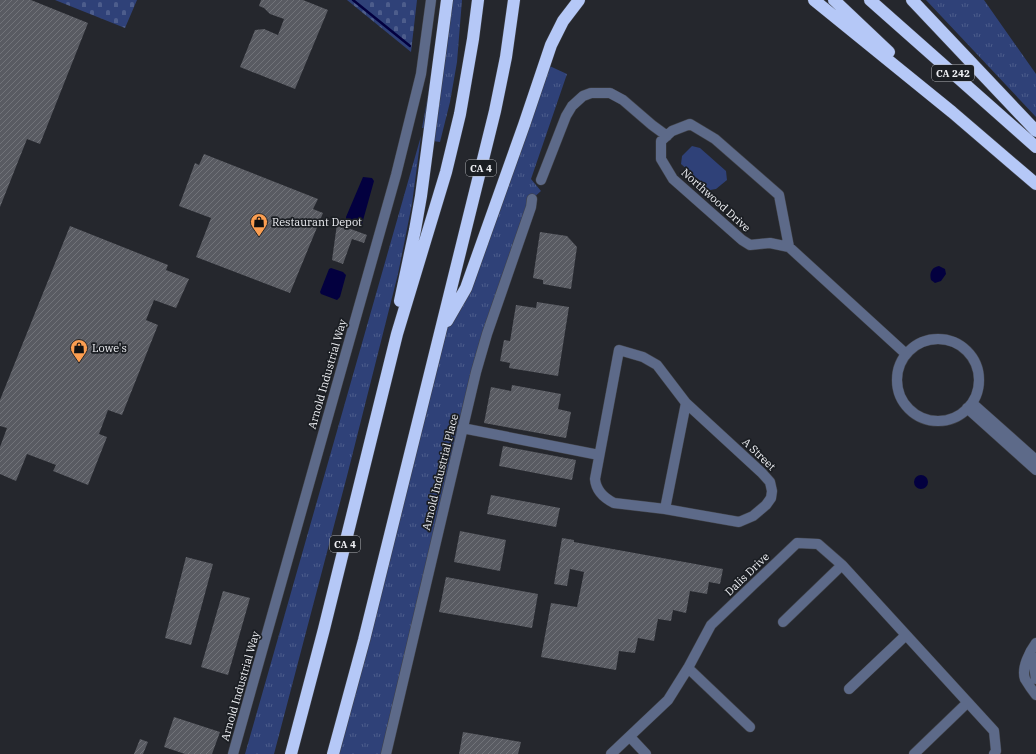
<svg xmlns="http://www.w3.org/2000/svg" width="1036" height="754" font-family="'IBM Plex Serif',serif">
  <defs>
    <pattern id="grass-tufts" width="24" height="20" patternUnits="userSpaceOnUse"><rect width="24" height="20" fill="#2f4178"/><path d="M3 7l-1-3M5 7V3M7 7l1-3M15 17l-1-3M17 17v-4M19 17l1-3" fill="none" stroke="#4d5d8c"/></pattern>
    <pattern id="cemetery-stones" width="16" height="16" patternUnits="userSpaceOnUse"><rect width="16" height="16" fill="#2f4178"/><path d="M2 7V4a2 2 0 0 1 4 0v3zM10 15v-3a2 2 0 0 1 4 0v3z" fill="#4d5d8c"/></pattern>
    <pattern id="building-hatch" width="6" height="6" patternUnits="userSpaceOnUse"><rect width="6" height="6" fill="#595b62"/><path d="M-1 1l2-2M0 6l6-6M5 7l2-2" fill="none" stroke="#717379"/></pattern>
  </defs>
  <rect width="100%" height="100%" fill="#25272d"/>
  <path fill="url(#grass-tufts)" d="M443,0H462L457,62L450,102L440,142L433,141L434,129L422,128L434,62Z
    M926,0H984L1036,74V117Z
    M543,63L567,74L531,179L541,191L532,199L487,334L386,754H332L440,334L466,288Z
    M421,136L412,204L398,274L347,476L274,754H245Z"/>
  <path fill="url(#cemetery-stones)" d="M55,0H137L125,28Z
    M347,0H417L411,52Z"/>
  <path fill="#2f4178" d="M692,146L700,148L726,171L727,180L716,189L710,190L681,164L682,156Z"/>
  <path fill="#03003f" d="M363,177L372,178L374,181L362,224H360L346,219V217Z
    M939,266L945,269L946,274L941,281L935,283L931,280C929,273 932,267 939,266Z
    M331,268L343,272L346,275L340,297L337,300L321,294L320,292L329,269Z
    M914 482a7 7 0 1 1 14 0a7 7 0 1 1-14 0Z"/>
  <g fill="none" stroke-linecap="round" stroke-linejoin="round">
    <path stroke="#03003f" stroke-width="2.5" d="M353,0L410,46"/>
  </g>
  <path fill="url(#building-hatch)" d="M0,0H31L88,23L40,144L27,139L0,207Z
    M261,0H303L328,10L295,89L240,67L255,30L264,29L278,35L284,19L270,14L264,8L259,6Z
    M204,154L318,199L313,209L323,213L290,293L196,257L211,218L179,206L195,163L199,165Z
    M337,224L367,235L364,243L352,239L343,264L332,260Z
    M70,226L168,265L166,270L189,279L176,308L154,300L146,320L158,325L122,415L108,410L99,434L107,437L88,485L53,471L56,465L27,454L16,481L0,474V447L7,428L0,426V400Z
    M540,232L567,236L577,247L571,289L543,284V280L533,278Z
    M537,302L569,307L558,376L509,368L510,363L500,361L504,340L510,341L516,305L536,308Z
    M512,385L561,394L558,409L571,412L566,438L484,423L491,387L511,391Z
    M503,446L576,460L572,480L499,466Z
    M491,495L560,508L556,527L487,514Z
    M460,531L506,540L500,571L454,562Z
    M562,538L574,540V542L723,569L720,584L709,582L707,594L690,591L686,613L673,610L671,621L658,619L654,641L638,638L635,653L619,651L616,670L541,657L551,603L577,607L584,572L570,569L567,586L554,584Z
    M186,557L213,564L191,645L165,638Z
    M446,577L538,594L532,628L439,612Z
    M223,591L250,598L228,675L201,667Z
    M174,717L220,732L212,754H185L164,747Z
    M463,732L521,742L518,754H459Z
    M140,739L148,742L143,754H134Z"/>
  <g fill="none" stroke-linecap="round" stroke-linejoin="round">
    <defs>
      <path id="minor" d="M541,180L566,116L572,106L583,96L591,93H610L623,100L652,125L667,136
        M789,247L779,195L715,139L690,124L672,131L661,141V159L673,179L742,240L750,245L770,243L789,247L906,354
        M897 380a41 41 0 1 1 82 0a41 41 0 1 1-82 0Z
        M972,403L1036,460
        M967,408L1036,470
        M462,428L599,455
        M665,509L686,403L657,365L643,357L619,350L595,479C596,490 604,498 614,503L665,509L739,522L753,516L766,505L771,498L772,491L770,482L762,473L686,403
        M783,622L842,565
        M1036,643C1030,651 1021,668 1025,679C1028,684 1032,690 1036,695
        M1036,658L1034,666L1036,679
        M688,668L750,727
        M849,689L906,635
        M630,737L646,754
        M386,754L476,372L487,334L531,207L532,199
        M611,754L668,700L688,668L711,625L797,543L818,544L842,565L994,731L996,751L994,754
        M914,754L967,703"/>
      <path id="tertiary" d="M233,754L396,175L421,74L431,0"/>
      <path id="motorway" d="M814,0L952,112L1036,184
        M834,0L889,52
        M870,0L1036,147
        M912,0L1036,131
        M400,301L415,230L421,196L447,0
        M447,321L466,288L524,125L551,45L563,21L579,0
        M291,754L324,629L397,334L446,172L460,114L473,39L478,0
        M333,754L364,640L495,111L506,57L514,0"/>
    </defs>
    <use href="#minor" stroke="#414349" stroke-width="11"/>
    <use href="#tertiary" stroke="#414349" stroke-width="11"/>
    <use href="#motorway" stroke="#414349" stroke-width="13"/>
    <use href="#minor" stroke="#5d6a89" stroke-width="10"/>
    <use href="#tertiary" stroke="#5d6a89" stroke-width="10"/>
    <use href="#motorway" stroke="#b5c8f7" stroke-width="12"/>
  </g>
  <defs>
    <symbol id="shop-pin" viewBox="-11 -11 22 30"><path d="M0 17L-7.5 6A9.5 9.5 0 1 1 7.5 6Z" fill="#fb9e51" stroke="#1b1e23"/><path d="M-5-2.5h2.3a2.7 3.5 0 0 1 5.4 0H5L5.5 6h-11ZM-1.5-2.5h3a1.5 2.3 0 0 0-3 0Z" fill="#111"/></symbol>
  </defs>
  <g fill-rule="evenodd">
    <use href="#shop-pin" x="249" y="212" width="20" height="27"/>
    <use href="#shop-pin" x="69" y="338" width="20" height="27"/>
  </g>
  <g text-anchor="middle" stroke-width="3.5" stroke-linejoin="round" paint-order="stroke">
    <g fill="#1b1e23" stroke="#afb1b5" stroke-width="1">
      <rect x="932" y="65" width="42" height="16" rx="3"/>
      <rect x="466" y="160" width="30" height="16" rx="3"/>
      <rect x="330" y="536" width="30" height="16" rx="3"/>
    </g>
    <g font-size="10" font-weight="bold" fill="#eff0f4">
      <text x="953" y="77">CA 242</text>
      <text x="481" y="172">CA 4</text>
      <text x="345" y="548">CA 4</text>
    </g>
    <g font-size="11" fill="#eff0f4" stroke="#1b1e23">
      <text transform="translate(716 200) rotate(42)" y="4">Northwood Drive</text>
      <text transform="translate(327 374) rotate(-74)" y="4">Arnold Industrial Way</text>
      <text transform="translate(759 454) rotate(44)" y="4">A Street</text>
      <text transform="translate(440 472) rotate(-76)" y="4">Arnold Industrial Place</text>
      <text transform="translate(747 574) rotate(-44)" y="4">Dalis Drive</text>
      <text transform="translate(240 686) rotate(-74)" y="4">Arnold Industrial Way</text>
    </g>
    <g font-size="11" fill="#eff0f4" stroke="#1b1e23" text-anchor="start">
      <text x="272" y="226">Restaurant Depot</text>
      <text x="92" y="352">Lowe's</text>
    </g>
  </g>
</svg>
